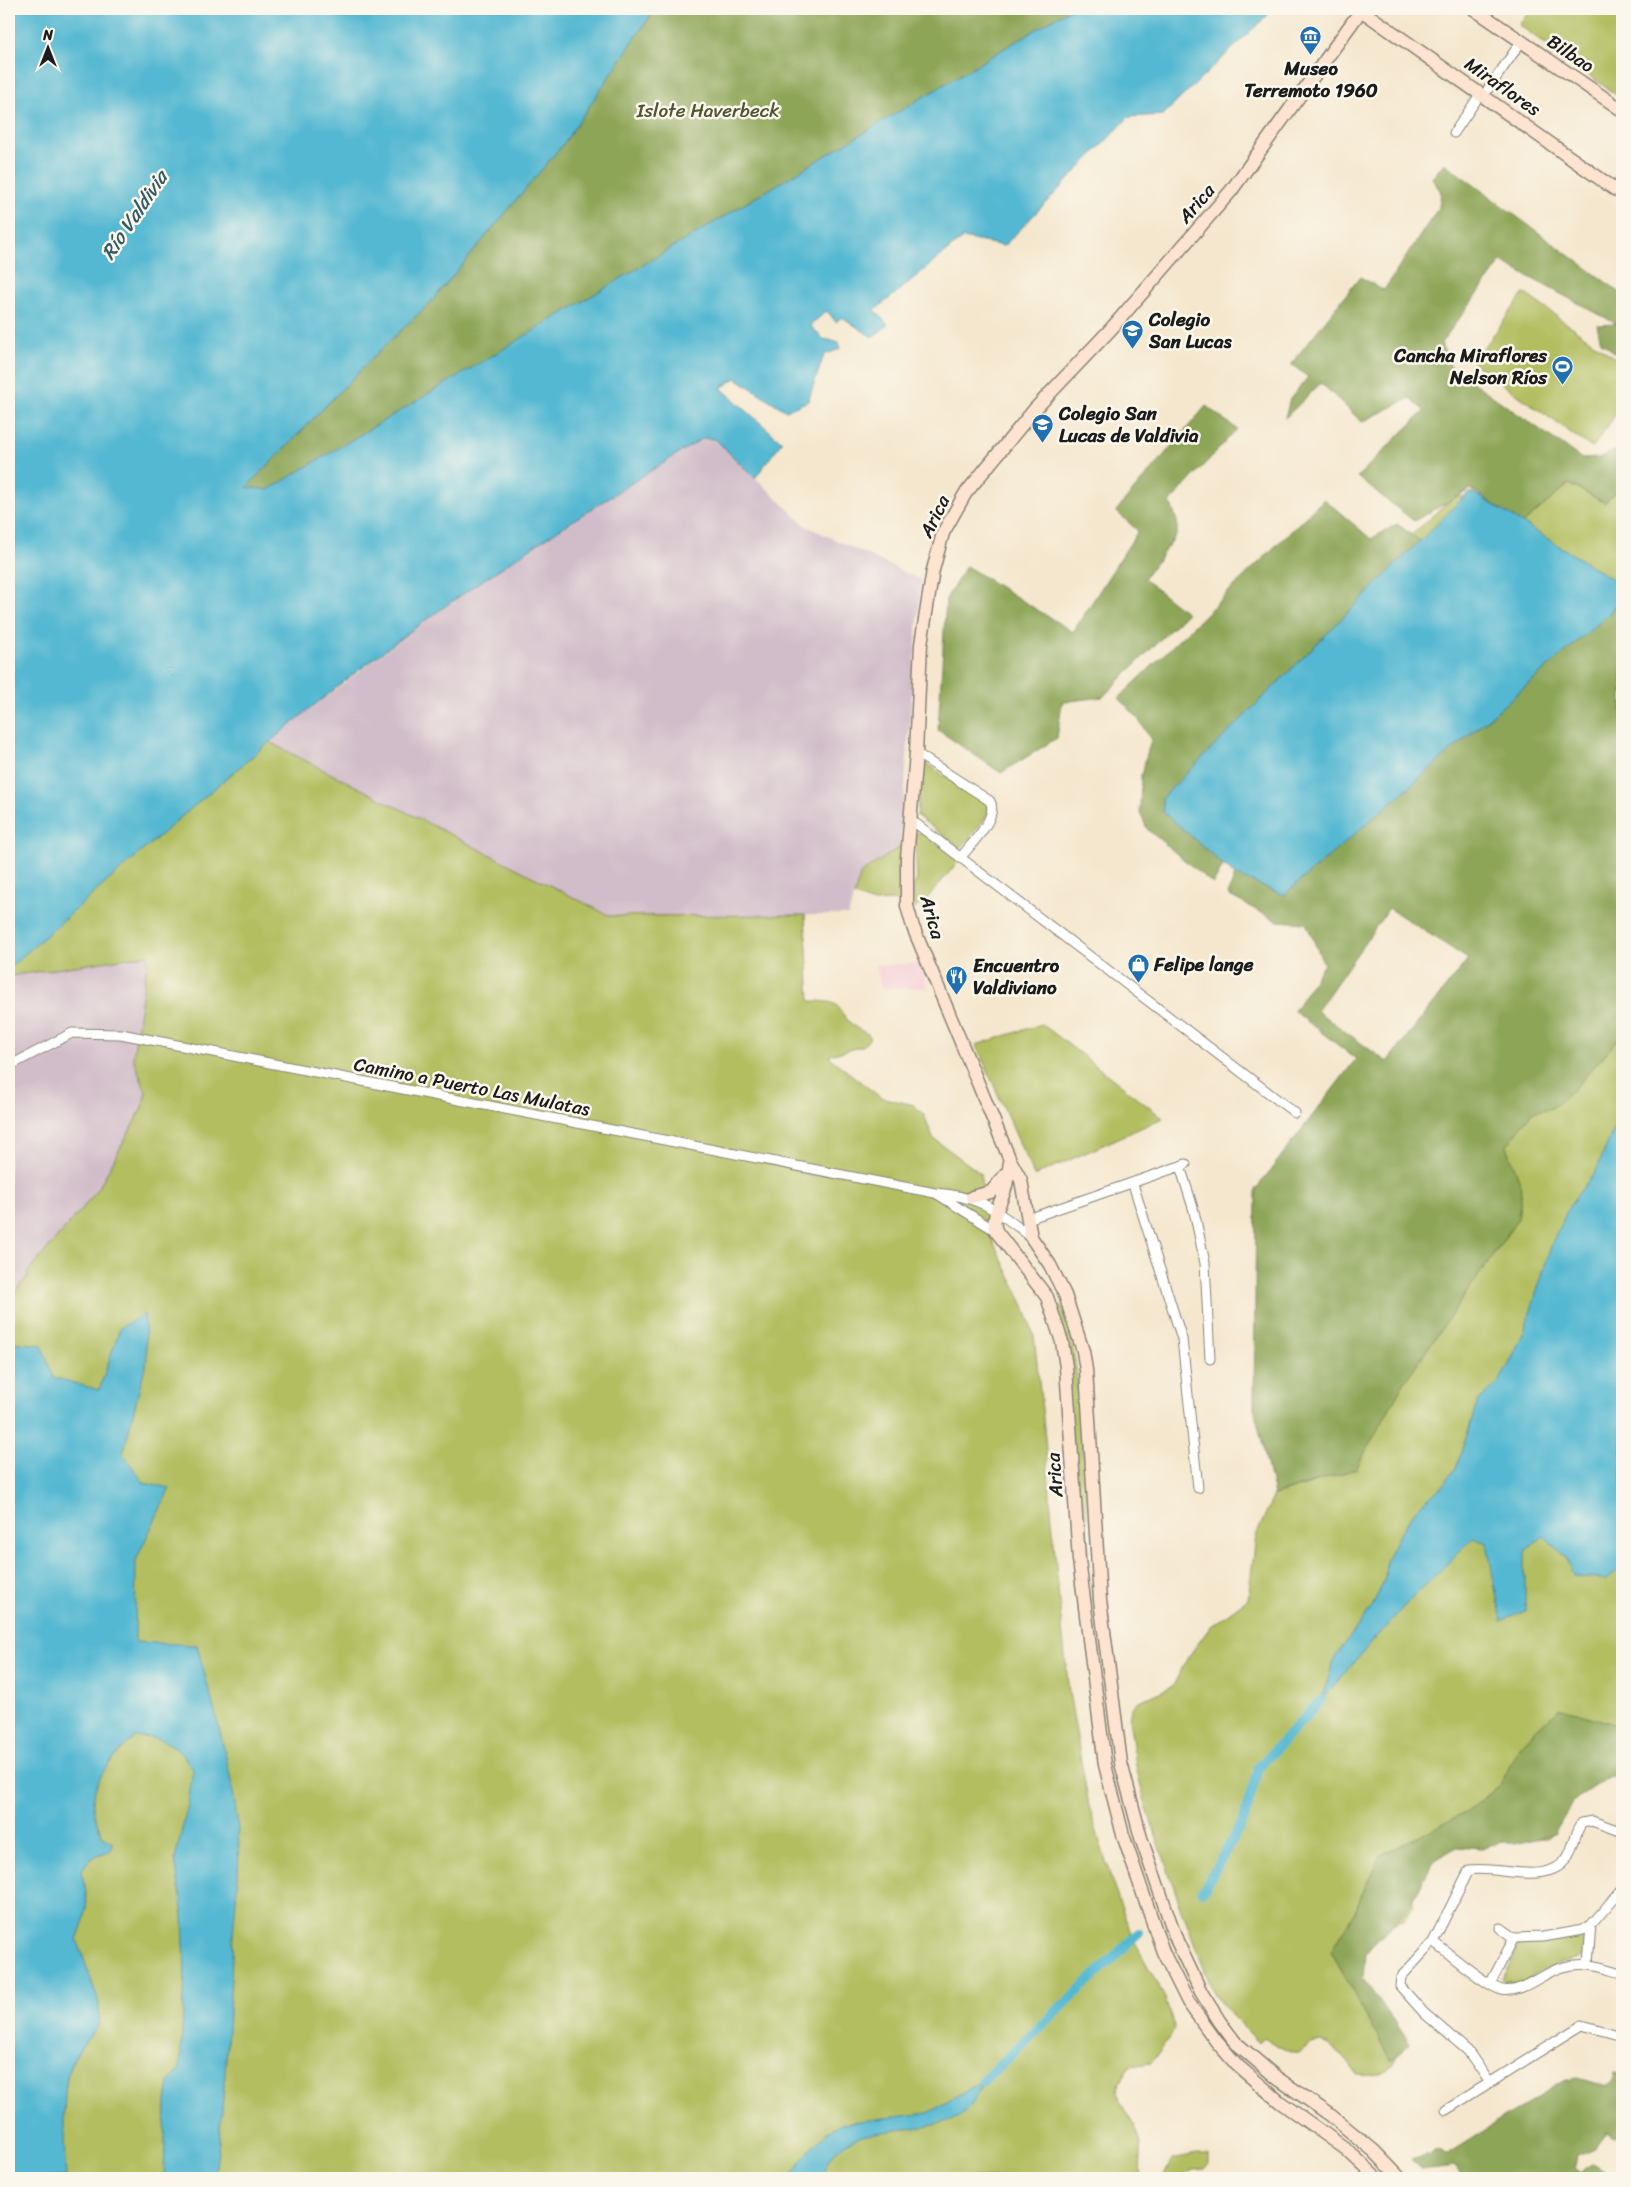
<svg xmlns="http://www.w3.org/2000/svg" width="1631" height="2187" font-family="Sriracha,sans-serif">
  <rect width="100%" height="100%" fill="#fbf7ec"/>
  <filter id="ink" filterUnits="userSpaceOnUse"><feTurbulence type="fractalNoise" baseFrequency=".02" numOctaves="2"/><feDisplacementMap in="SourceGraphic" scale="10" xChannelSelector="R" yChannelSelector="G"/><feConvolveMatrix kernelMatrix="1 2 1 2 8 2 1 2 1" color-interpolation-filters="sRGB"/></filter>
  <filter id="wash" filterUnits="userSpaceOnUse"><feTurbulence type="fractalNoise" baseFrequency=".0096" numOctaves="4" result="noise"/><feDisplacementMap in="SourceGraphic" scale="20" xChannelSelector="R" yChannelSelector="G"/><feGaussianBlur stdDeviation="1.12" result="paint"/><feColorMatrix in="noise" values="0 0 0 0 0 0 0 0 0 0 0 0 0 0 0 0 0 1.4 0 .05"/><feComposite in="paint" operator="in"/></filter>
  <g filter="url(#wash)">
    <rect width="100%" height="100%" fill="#f5e7ce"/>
    <path fill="#f6cfd7" d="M920,963L928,988H881L876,965Z"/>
    <path fill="#d1bdc9" d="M703,438L715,439L806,526L921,580L900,847L861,873L848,915L610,916L269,742L416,627L531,548Z
      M148,954L133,1058L151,1105L138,1136L93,1196L39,1300L9,1324V976Z"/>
    <path fill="#b2be60" stroke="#676d3e" d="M1531,9H1622V99L1519,25Z
      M1524,293L1622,363V406L1592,448L1473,363Z
      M1569,484L1605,503L1622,484V585L1522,524Z
      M1454,497H1469L1622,591V1787L1608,1773L1579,1778L1553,1833L1548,1838L1533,1839L1497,1815L1419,1870L1413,1907L1404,1920C1380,1925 1369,1948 1355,1966L1397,2054C1392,2073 1376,2077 1357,2075C1350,2064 1331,2037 1315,2043C1309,2044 1303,2050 1298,2053L1276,2046L1263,2038L1259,2043L1215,1997L1181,1908L1147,1809L1137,1771L1129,1719L1131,1709L1137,1702L1173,1686L1188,1657L1211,1626L1248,1599L1256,1536L1274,1495L1315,1483L1503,914L1246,881L1151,811L1407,539Z
      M269,742L610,916L805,915L810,1001C848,1001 832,1008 855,1027C860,1031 867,1032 871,1037L863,1046L830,1055V1058L880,1097L914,1105L924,1115L933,1138L980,1173L989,1233L1024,1306L1034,1336L1044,1427L1060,1611L1069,1692L1089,1806L1113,1885L1134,1941L1165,1998L1175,2029L1151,2063L1130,2066C1102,2101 1132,2108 1140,2140C1143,2153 1139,2165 1141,2178H9V1299L28,1276L27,1273L97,1191L142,1108L146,1092L133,1058L148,955L9,976V968L19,959L9,956Z
      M927,764L988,804L989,813L963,846L959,847L917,816L922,765Z
      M923,832L959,861L924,902L914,909L913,887L917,879L915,836L916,833Z
      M900,847L902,850V898L898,901L871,902L854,896L861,873Z
      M1042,1024L1163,1118L1034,1176L976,1045Z
      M1061,1306C1080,1324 1086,1513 1089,1550L1087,1552H1084L1057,1309Z
      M1586,1933L1589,1937L1582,1957L1561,1962L1518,1983L1504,1982L1502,1979L1520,1945L1527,1941H1553Z
      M1197,2154H1209V2163L1204,2169L1193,2170L1185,2175L1184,2178H1163L1172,2159Z"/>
    <path fill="#8da556" stroke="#546039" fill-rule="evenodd" d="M655,9H1070L269,490L247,487L379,351L431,302L564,143Z
      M1444,163L1622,294V358L1601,342L1597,325L1617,324L1501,262L1441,343L1451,367L1582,459L1598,458L1622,448V484L1605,503L1569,484L1522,524L1471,489L1414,521L1357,477L1424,411L1410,398L1362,422L1321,383L1285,418L1290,399L1308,377L1291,364L1360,277L1384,290L1439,207L1441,192L1432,178Z
      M1206,406L1237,429L1170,502L1177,521V534L1144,579L1187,613L1103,697L1062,702L1057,738L1001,773L938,730L946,599L966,566L1073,632L1138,531L1116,511Z
      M1324,499L1371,539L1397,524L1420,541L1162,798L1163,812L1224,864L1213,884L1147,829L1140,812L1141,775L1151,740L1137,717L1119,698Z
      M1622,595V1035L1577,1086L1552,1108L1532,1112L1507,1146L1522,1188L1518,1219L1403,1384L1356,1469L1274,1495L1254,1407L1256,1189L1356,1059L1294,1011L1324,964L1306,923L1277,921L1228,895L1235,875L1284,895L1608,615ZM1389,908L1468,959L1387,1062L1317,1011Z
      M1559,1708L1622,1726V1772C1584,1787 1573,1798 1554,1834L1515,1844L1502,1840L1482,1849L1457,1847L1434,1860L1408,1909L1365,1953L1363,1979L1410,2043L1391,2061L1331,1951L1351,1918L1380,1855L1467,1812L1500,1785L1519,1746Z
      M1614,2073L1622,2074V2134L1614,2137L1606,2132L1593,2149L1577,2155L1575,2167L1579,2174L1594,2164L1617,2178H1465L1454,2166L1421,2170L1412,2160L1429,2154L1435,2148L1447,2154L1563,2081L1577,2078L1606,2086L1612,2081Z"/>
    <path fill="#54b8d2" stroke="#386a77" d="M9,9H655L564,143L431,302L379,351L247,487L268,490L1070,9H1274L1163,115L1129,117L1004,246L963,238L875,310L888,325L872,337L842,317L836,322L827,311L810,325L823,339L839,342L840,349L824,355L808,401L786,411L736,378L721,388L782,442L755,478L715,439L703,438C606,499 509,560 416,627C273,732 142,852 9,968Z
      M1468,493H1474L1622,585V595L1608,615L1284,895L1235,875L1163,812L1162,798Z
      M1622,1108V1389L1618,1402L1622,1418V1567L1606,1580L1573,1576L1565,1556L1544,1536L1525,1551V1611L1501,1621L1487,1543L1473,1538L1408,1602L1321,1700L1335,1657L1371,1609L1385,1578L1386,1560L1399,1534L1416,1509L1441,1487L1456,1468L1478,1401L1499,1382L1509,1364L1525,1329L1552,1243L1571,1203L1596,1171Z
      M144,1314L147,1359L123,1454L144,1483L170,1488L136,1560L135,1642L197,1645C212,1703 233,1771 238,1830C241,1861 235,1904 233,1937C229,2016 225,2096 215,2175L214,2178H164L166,2101L169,2083L180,2068L185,1975L183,1917L175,1859L188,1804L193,1769C176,1744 165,1737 135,1737C116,1754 95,1775 93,1802C92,1813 99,1827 103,1837L112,1842L110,1851C96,1855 86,1859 81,1873C90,1896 87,1918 77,1939L99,2003V2025C88,2039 72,2056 68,2073C62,2098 64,2151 66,2177L9,2178V1342L42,1345L53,1377L99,1390L120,1328Z
      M983,2081C979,2089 974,2105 966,2111C925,2144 836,2111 822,2178H789L813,2146L827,2132L843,2123L928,2113Z"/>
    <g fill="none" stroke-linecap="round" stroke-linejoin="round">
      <path stroke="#54b8d2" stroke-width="10" d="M1202,1892L1244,1819L1258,1768L1321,1700
        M983,2081L1139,1933"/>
    </g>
  </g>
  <g filter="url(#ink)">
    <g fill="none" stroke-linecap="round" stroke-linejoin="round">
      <defs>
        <path id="street" d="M1454,133L1477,99L1484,95L1521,42
          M916,753L990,801C999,817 971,844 961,857
          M910,819L1295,1113
          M9,1066L72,1033L121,1034L935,1193C981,1196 996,1210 1031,1237
          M1180,1166L1194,1211L1205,1263L1210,1359
          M1133,1184L1182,1339L1198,1488
          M937,1194L996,1231
          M1028,1219L1186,1164
          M1500,1928L1514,1938L1543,1937L1583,1930L1591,1925L1622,1889
          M1433,1942C1448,1952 1487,1987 1502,1990C1523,1994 1543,1972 1563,1967C1586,1961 1600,1967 1622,1973
          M1588,1963L1591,1925
          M1490,1984L1514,1938
          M1490,2083L1468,2051L1424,2013L1400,1986L1401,1977L1433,1942L1469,1870C1498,1865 1547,1887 1567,1858C1574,1847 1574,1834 1582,1823L1592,1821L1622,1832
          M1446,2110L1582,2025L1622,2036"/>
        <path id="secondary" d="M1362,9L1231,191L1110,330L1034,410L965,494L943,533L933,570L921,644L916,753L907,858V906L913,927L1010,1160L1021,1180L1031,1237L1050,1265L1065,1295L1083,1351L1086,1370L1100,1600L1121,1763L1141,1838L1177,1941L1201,1992L1220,2022L1235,2042L1277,2078L1329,2114L1374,2151L1400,2178
          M1474,9L1622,110
          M1361,10L1616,190L1622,181
          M1010,1160C1009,1170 1008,1179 1005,1189C1001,1204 991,1215 996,1231L1047,1297L1062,1342L1066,1367L1079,1560L1105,1765L1123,1835L1163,1952L1188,2002L1216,2041L1237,2065L1280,2102L1346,2149L1377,2178
          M972,1197L991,1192L1006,1174"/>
      </defs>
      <use href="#street" stroke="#888275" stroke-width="11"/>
      <use href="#secondary" stroke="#888275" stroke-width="15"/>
      <use href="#street" stroke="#fff" stroke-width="9"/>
      <use href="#secondary" stroke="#fde4d1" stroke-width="12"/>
    </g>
  </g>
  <defs>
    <symbol id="museum-pin" viewBox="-11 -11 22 30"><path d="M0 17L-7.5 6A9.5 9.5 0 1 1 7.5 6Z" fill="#1f6fb2" stroke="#fbf7ec"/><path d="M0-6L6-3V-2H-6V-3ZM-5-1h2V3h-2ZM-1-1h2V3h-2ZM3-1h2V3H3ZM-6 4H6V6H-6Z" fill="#fff"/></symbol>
    <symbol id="school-pin" viewBox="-11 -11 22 30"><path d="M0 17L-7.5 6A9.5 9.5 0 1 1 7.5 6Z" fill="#1f6fb2" stroke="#fbf7ec"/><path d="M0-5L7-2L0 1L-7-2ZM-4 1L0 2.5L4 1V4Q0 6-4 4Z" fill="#fff"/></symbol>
    <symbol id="stadium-pin" viewBox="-11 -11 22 30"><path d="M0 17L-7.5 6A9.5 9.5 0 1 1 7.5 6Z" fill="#1f6fb2" stroke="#fbf7ec"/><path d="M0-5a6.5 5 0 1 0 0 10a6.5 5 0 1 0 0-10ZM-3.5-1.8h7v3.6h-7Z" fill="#fff"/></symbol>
    <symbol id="shop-pin" viewBox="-11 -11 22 30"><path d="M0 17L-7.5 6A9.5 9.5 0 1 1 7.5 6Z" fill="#1f6fb2" stroke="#fbf7ec"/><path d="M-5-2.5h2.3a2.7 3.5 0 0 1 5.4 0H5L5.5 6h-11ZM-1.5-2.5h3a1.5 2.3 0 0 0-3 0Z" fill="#fff"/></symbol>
    <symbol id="restaurant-pin" viewBox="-11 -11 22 30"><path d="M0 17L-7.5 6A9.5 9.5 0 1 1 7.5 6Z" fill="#1f6fb2" stroke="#fbf7ec"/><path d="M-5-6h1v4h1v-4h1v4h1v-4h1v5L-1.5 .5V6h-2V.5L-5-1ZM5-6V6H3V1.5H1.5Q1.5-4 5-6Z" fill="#fff"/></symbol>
  </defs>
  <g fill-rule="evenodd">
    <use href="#museum-pin" x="1298" y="24" width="25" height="34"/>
    <use href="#school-pin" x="1120" y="318" width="25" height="34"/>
    <use href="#stadium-pin" x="1550" y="354" width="25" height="34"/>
    <use href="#school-pin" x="1030" y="412" width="25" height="34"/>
    <use href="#shop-pin" x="1126" y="952" width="25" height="34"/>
    <use href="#restaurant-pin" x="944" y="964" width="25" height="34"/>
  </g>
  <g text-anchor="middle" stroke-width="5" stroke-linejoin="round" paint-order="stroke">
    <g font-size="19" fill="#1c1c1c" stroke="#fbf7ec">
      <text transform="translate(1571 53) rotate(34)" y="7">Bilbao</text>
      <text transform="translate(1503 86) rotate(35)" y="7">Miraflores</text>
      <text transform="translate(1196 203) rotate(-49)" y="7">Arica</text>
      <text transform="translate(934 516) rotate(-64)" y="7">Arica</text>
      <text transform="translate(933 917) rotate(74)" y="7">Arica</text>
      <text transform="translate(472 1086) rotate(11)" y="7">Camino a Puerto Las Mulatas</text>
      <text transform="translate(1054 1475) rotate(-94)" y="7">Arica</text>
    </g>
    <g font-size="19" font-weight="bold" fill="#1c1c1c" stroke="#fbf7ec" text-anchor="start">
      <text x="1311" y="75" text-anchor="middle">Museo<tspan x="1311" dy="22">Terremoto 1960</tspan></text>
      <text x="1149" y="326">Colegio<tspan x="1149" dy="22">San Lucas</tspan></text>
      <text x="1547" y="362" text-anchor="end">Cancha Miraflores<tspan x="1547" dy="22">Nelson Ríos</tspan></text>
      <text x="1059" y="420">Colegio San<tspan x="1059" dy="22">Lucas de Valdivia</tspan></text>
      <text x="1154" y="971">Felipe lange</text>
      <text x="973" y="972">Encuentro<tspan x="973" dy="22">Valdiviano</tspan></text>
    </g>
    <g font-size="19" fill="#505534" stroke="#fbf7ec">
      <text x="708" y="117">Islote Haverbeck</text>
    </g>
    <g font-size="20" font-style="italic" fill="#325a65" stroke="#fbf7ec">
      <text transform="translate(134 215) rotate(-56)" y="7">Río Valdivia</text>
    </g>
  </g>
  <rect width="1631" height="2187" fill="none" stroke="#fbf7ec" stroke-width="30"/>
  <g transform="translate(48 48)" stroke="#fbf7ec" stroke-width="4" paint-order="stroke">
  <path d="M0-4L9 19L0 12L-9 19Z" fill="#1c1c1c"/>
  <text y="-8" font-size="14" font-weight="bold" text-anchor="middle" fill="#1c1c1c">N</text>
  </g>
</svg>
